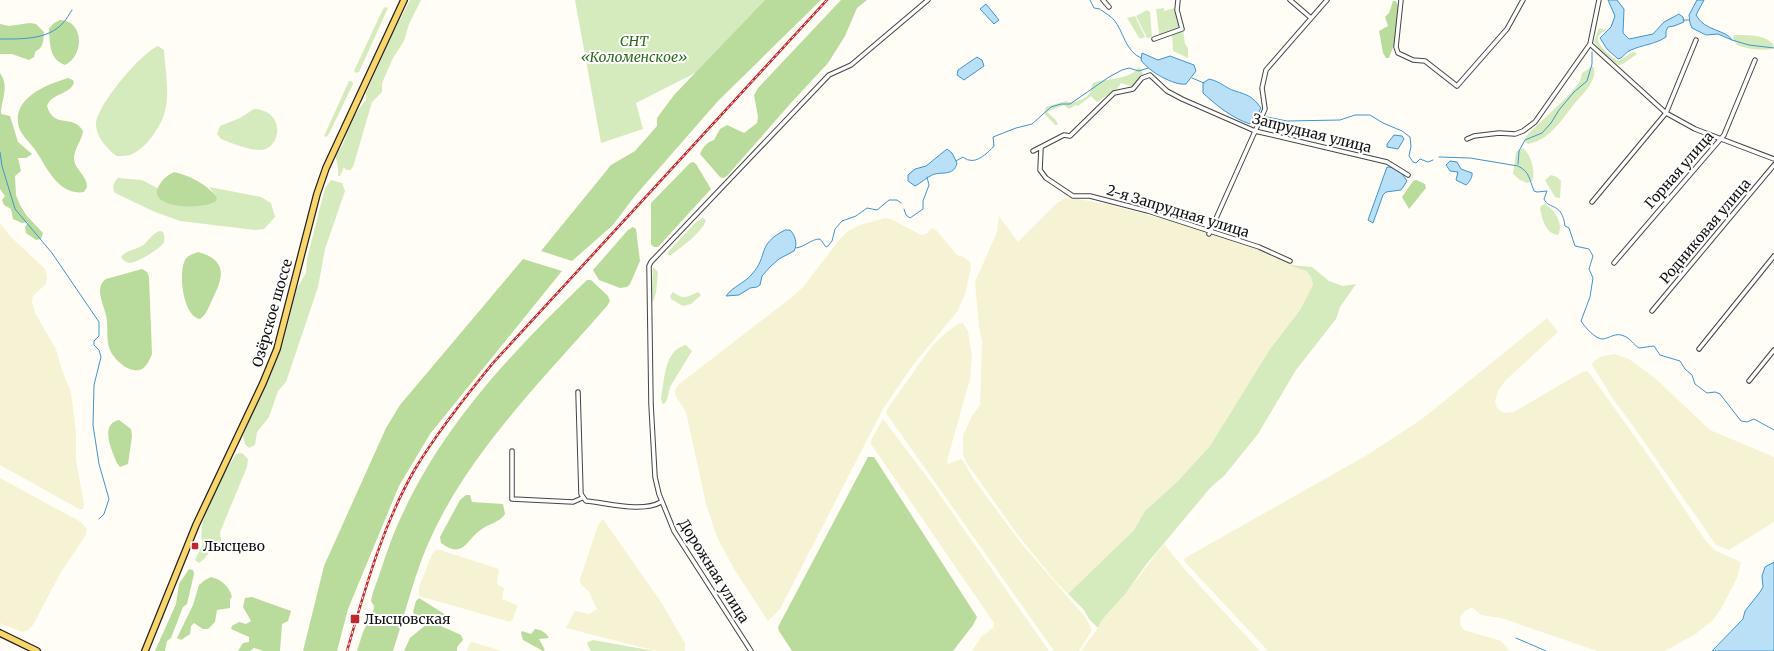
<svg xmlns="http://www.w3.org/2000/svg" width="1774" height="651" font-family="Merriweather,serif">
  <rect width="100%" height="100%" fill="#fffdf5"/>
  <path fill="#f6f3d4" d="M1067,197L1106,204L1183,224L1262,251L1305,270L1311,277L1313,285L1300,310L1270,349L1210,446L1178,481L1145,511L1134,530L1068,594L1056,582L1017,534L966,462L963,454V435L972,416L980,405L982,341L979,327L975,282L997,232L999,216L1018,242L1057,203Z
    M885,218L891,219L921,235L926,234L932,228L937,231L957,255L964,257L970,262L971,267L965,294L957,312L913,365L883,409L780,609L768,621L734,569L717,537L706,504L686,412L675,395V390L678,385L792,297L803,287L840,239L848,231L860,225Z
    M0,223L10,236L45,269L47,277L46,284L33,296L32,302L35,313L56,349L62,370L71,392L76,432V460L84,504L83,509H79L0,465Z
    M1547,318L1558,332L1506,380L1498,391L1495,401L1497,408L1504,413L1514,412L1582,372L1587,371L1590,374L1653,462L1705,540L1714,550L1741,562L1737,578L1721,609L1713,620L1694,635L1665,651H1597L1501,618L1481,615L1472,607L1465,611L1460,617L1461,626L1464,630L1501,641L1510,651H1268L1184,561L1185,558L1367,455L1422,419Z
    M963,323L968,331L972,356L970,379L947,461L948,464L961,459L964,462L973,478L1021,543L1086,618L1092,630L1079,651H1054L886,413L888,408L932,346L948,331L958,324Z
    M1615,354L1629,359L1655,378L1710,430L1774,457V522L1729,550L1716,545L1631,423L1613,399L1592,365L1593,362L1602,356Z
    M883,419L933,485L1049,651H972L981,637L994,627V623L871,444V440Z
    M0,478L81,522L87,529L86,535L61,572L33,625L28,630L22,632L0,623Z
    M603,519L661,602L685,643V651H656L566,628L574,612L576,611L589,614L597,609L589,592L580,583V579L598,525Z
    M1164,544L1188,573L1260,651H1081L1098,628L1101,621L1126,593Z
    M437,549L499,569L497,582L498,585L504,588L502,599L517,605V607L513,619L510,622L419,596V587L432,554Z
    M472,642L502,651H467L470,643Z"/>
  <path fill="#d5ebbd" d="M410,0H421L409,24L404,41L393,58L382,83V92L372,102L353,167L350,170H346L344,167L340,176H338C339,169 337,164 336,158C336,152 342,148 343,144C349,127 354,113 366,100V93L392,35Z
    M575,0H765L697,72L636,103L643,129L601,143Z
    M385,7L388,8L359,72L356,73L354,71L383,9Z
    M1164,8V11L1174,8L1180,28L1161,35L1159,34L1156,9Z
    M1147,10L1150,12L1152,37L1147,38L1136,16Z
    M1135,16L1145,37L1140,39L1127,18Z
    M1599,28L1605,30C1603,32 1599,34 1598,37C1596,45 1613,59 1619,61L1631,53L1635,52L1637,54L1623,64L1618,65L1599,49L1594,42Z
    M1183,30L1185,44L1188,48V58L1173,51L1172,33Z
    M1734,35C1746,35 1768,34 1774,46L1772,49C1760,51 1748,49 1737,45L1733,39Z
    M158,46L164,50C165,69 170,92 165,111C161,127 146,149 130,155C126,156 121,156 117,156C108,150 96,137 96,124C97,105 141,53 158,46Z
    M1593,66C1599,79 1583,94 1575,103C1562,119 1550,140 1528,144L1525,142L1526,136L1571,93L1580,81L1582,73Z
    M1139,67L1142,70L1143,75L1133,87L1121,83L1117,89L1097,102L1091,96L1078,106L1076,105L1069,109L1064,105L1047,112L1056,120L1058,125H1055L1044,113L1046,107L1066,101C1073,105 1086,99 1090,93C1091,90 1091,86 1093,83C1109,77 1128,81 1139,67Z
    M349,81H352L353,84L329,134L326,137L324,136Z
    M254,109C288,111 280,151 260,150C247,150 232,143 221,139L217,134L220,126L240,118Z
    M1523,148C1531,155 1536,171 1532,181L1527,183L1520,180L1513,174L1516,152Z
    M1551,175L1557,177L1561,181L1560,198L1555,197L1545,180Z
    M118,178L142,180L157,188V195L217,197L209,187L261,197L271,203L275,217L264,229L255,230L180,221L155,212L115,193C112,187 113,183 118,178Z
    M331,180L342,183L345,191L325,249L318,287L286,382L278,391L269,417L257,432L255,445L249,448L245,444L243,436L283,343L297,288L306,273L307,259L325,188Z
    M1545,204C1555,210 1564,224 1558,235C1545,233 1543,220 1540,209L1541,206Z
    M703,218L706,220C703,232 680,248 671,255H668V252L697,221Z
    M160,231L163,232C164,235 165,238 164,242C162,248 135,264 129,263C125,262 123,260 121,257C126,250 135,250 142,246C149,241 152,233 160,231Z
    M1289,265L1312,267L1329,281L1343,286L1356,284L1340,307L1336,319L1296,370L1258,434L1224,476L1211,487L1145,566L1126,593L1101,621L1098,628L1089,619L1084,610L1068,594L1134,530L1145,511L1178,481L1210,446L1270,349L1300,310L1313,285L1311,277L1306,271Z
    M653,267L658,272L656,293L653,301L651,300Z
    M673,292C683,300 688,297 698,292L701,295L691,304L683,306L671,299L670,296Z
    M686,345L692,351L670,387L667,400L664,404L662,403L661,398C665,379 664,350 686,345Z
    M242,453L248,459L247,467L220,532L221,542C217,548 213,548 209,553C205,557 204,560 199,563L195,560L203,544C194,522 224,474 236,454Z
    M593,640L654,651H591L587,644L588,642Z"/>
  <path fill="#b9dc9c" d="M765,0H821L718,101L634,197L613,225L572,261L541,251L611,165L635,151L657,126V118L674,95Z
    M841,0H867L857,8L845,36L828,63L790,104L727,176L723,178L720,177L700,154C703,147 707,142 714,140L720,129L727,125L744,133L757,123L758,117L754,95L758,88Z
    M1393,1H1396L1398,6L1395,42L1389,58H1386L1383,53L1379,31L1388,26L1385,17L1389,13Z
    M60,20C85,21 84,56 65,65C49,59 50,44 49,29L54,23Z
    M30,23L36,24L44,32C43,42 44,47 35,52L34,57L29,60L12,54H0V24L9,26Z
    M0,73C10,87 1,99 1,114L10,116L18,142L32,154L26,158H18L21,171L15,176L16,195L20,205L26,215L43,233L41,239L36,240L26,233L25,227L28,222L22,223L13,219L11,209L4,205L2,200L5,196L0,189Z
    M68,78L73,80L74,83C69,95 52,93 47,106C54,130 73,113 83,131C82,140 74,149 74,158C74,169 87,175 87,187L84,192C59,196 47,168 36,151C30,142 19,134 18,123C14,97 48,84 68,78Z
    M693,162L696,164L711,189L658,247H654L651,244V203L690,163Z
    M174,172C191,176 206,184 217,197L216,201C203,211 142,208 160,184C164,178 168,175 174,172Z
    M1416,180L1425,184L1426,188L1409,209L1402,197L1413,181Z
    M633,227L636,229L640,261L630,284L627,287L620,288L599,280L593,270L628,230Z
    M198,252C227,260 224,276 213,298C209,306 207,314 200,319C183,316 178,274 185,260C188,255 193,254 198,252Z
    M523,259L562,271L430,434L399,486L348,609L337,651H303L324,566L386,428L400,405Z
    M142,269L147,272L149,277L152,354C150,359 147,366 142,369C131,375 114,360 110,350C106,341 108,331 107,322C107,309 92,289 106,279Z
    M587,280H591L608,296L610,301L607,306C546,376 473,448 433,533C415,570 406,612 393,651H357L363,632L373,612L374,606L371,601L373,592C383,566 390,539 402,515C445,422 514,350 587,280Z
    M119,420L131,429L132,436L128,464L120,467L117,463C112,451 99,424 119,420Z
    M868,457H874L977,617L973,625L953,651H792L779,631L778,627Z
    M466,495H470L472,502L503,504L505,514C499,523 490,523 482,529C466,539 464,560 441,543L440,537L460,500Z
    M189,569L193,570L194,574L187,604L183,607L171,638L167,641L165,651H155L176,604L179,584Z
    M211,577C222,580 229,586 232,597L230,599V608L217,610L215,622L208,629H203L194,623L191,626L190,634L181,640L177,638L193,605L199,585L205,580Z
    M252,597L291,611L288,621L282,624L280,651H264L254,648L250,651H238L243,643L249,642V637L231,629L232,626L239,622L246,624L251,621L243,607L245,598Z
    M419,598L446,615L447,619L445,622L415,615L413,612L416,601Z
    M428,623H434L461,635L463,640L457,647V651H404L410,638Z
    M535,629C540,629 547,633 549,638L539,639L545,650L543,651L523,640L521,633L522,631L531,634Z"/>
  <path fill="#b9e0f7" stroke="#3f96cf" d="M1608,0H1617L1624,9L1623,33L1629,39L1653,34L1664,22L1679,14L1683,17L1684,22L1674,26L1668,27L1666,31V37C1656,44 1642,45 1631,50C1625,52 1625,57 1618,59L1607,49L1600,38L1611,27L1615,16Z
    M1697,0H1704L1696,15C1704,31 1727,30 1732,40L1718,34L1706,35L1692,28L1690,23L1689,15Z
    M986,4L999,20L994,24L980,9Z
    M1142,53L1158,60L1170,56L1194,65L1196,71L1186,84C1174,86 1148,71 1141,60Z
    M977,57L982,60L984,66L964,80L957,75L958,70Z
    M1209,79C1222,82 1225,88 1235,91C1248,95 1252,96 1261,108L1256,118L1250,124C1232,118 1217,106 1203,93V83Z
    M1394,135L1402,136L1404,139L1398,149L1387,147V144Z
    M947,149L952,153L957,163C954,177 941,171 932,175C926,178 921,183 915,186L908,181V175L915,169L926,166Z
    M1450,161L1457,162L1461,169L1472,173C1473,176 1469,183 1466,185L1456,180L1458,172L1450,171L1446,165Z
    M1387,167C1397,167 1402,173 1407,181L1401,190L1386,192L1383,195L1373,223L1368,220Z
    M785,230H790C795,235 798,244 794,251L779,259L770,267L762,276L760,285L757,287L750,288L739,295L726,296C733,286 745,283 752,274C769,255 756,245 785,230Z
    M1774,562V651H1712L1743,619L1745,611L1760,592L1763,587L1762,576L1765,567Z"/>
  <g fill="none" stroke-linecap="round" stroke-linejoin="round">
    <path stroke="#3f96cf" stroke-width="1" d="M1090,0L1094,8L1100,9
      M1101,10C1105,13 1111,16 1114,20C1124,32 1125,51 1141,58
      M1683,20H1689
      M0,39C21,39 48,40 63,23C67,19 69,14 72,10
      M1732,40L1749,45L1774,48
      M1192,78L1204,83
      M1267,117L1287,121L1340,120L1355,115H1370L1383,123L1402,131L1410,137L1411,146L1409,156L1413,162L1416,163L1420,159L1428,162L1433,160
      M0,152L2,166L15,209L52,253L99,322V336L94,341V345L99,350L101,357L94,385L93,425L99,464L109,499L104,514L99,519
      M1439,157L1470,158L1518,166C1530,172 1529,179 1534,191L1537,192L1547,191L1544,199C1549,210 1562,202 1565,226L1569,228L1575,246L1589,249L1593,256L1589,269L1593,278L1590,297L1581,321C1584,326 1596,340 1603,339C1610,338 1616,332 1624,336C1630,338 1634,345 1639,348L1654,346L1660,355L1680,361L1685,369L1692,375L1695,384L1707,393L1715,392L1720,394L1741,421L1747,422L1754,419L1774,430
      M956,161L963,157C965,158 967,160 969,160C977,163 989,152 994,146L993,137L1016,128L1032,124L1051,107L1061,104H1070L1109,77L1122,70L1129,68L1139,71L1148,68
      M1518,164L1519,151L1525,140L1542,133L1551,123L1559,110L1574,92L1587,81L1592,64V52
      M904,209L906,215L910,218L923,209V201L929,185L927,177
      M796,248C805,247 811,239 820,239L826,247L828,246L832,241L835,229L842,221L856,216L867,208L877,210L889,200H897L901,203
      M1516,638L1546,651"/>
    <defs>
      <path id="minor" d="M1103,0L1109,7
        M1290,0L1311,18
        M1401,0L1396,47L1398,53L1413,60L1425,61L1457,86L1507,29L1523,0
        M1154,39L1182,29L1177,10L1178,0
        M1590,44L1666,113L1695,129L1774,159
        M1467,139L1474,136L1499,133L1515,134L1523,131L1535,122L1590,44L1599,0
        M1041,148L1040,170L1046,178L1073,196H1090L1148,211L1259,247L1290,261
        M1033,151L1064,135L1070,136L1114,93L1133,89L1142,78L1150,75L1167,91L1182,99L1255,131L1387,162L1408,175
        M1592,202L1666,113L1696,40
        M1209,234L1265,109L1262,88L1266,70L1327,0
        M1614,263L1724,135L1755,60
        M1652,311L1774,165
        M1699,349L1774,256
        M1749,381L1774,350
        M578,392L581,494L586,501C608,503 642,513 661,502
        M512,451V499L573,502L582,498
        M751,651L674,531L659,494L655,477L651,404L649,266L651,262L829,75L851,65L928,0"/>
      <path id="primary" d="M0,633L37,651
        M145,651L196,525L263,383L277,349L317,194L326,168L404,0"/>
    </defs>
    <use href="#minor" stroke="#444" stroke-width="5.5"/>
    <use href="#primary" stroke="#222" stroke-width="8"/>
    <use href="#minor" stroke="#fff" stroke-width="3.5"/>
    <use href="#primary" stroke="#f9d66b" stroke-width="5.5"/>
    <defs>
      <path id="rail" d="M347,651C365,589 383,524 415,469C438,431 465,397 493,363L827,0"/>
    </defs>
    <use href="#rail" stroke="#c4262e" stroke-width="2.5"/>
    <use href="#rail" stroke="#fff" stroke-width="1" stroke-dasharray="3" stroke-linecap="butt"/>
  </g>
  <g fill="#c4262e" stroke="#fff" stroke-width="1.5">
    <rect x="191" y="542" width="8" height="8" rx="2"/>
    <rect x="350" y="614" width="10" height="10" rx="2"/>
  </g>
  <g text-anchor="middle" stroke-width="4" stroke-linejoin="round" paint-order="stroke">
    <g font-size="14" font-style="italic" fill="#2f6b1f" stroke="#fff">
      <text x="634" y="46">СНТ<tspan x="634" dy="16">«Коломенское»</tspan></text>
    </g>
    <g font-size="14" fill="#111" stroke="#fff">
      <text transform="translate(1312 133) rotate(14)" y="5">Запрудная улица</text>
      <text transform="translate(1679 170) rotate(-49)" y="5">Горная улица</text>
      <text transform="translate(1178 211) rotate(17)" y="5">2-я Запрудная улица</text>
      <text transform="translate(1705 231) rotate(-50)" y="5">Родниковая улица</text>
      <text transform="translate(272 313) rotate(-74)" y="5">Озёрское шоссе</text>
      <text transform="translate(714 571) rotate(58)" y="5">Дорожная улица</text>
    </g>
    <g font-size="14" fill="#111" stroke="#fff" text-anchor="start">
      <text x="203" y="551">Лысцево</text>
      <text x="364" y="624">Лысцовская</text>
    </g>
  </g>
</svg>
